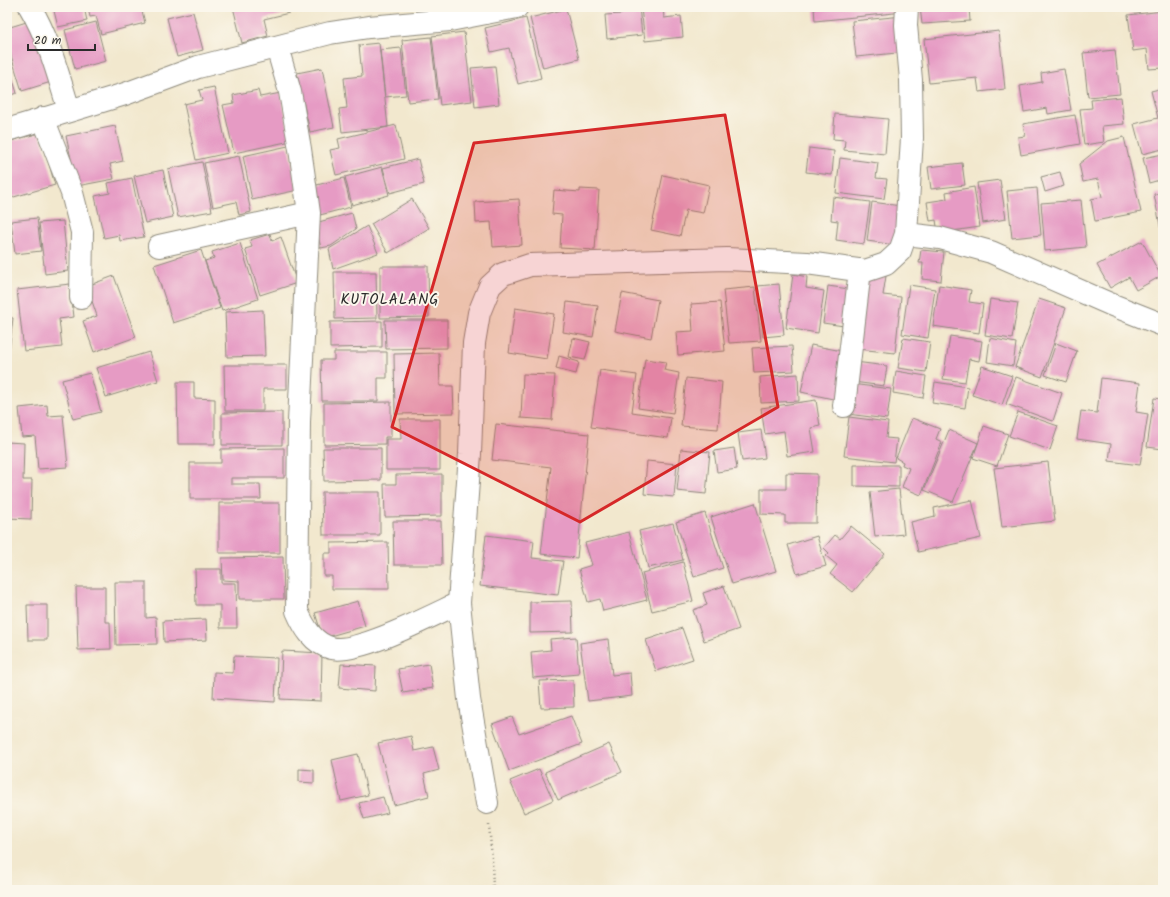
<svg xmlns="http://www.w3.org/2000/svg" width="1170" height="897" font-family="Kalam,sans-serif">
  <rect width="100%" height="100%" fill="#fbf7ec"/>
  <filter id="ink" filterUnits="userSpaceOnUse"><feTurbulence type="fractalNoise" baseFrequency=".025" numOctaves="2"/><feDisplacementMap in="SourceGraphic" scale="8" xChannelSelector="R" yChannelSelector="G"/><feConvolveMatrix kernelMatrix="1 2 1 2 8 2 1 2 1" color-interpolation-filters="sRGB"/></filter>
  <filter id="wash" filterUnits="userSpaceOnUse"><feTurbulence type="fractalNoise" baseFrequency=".012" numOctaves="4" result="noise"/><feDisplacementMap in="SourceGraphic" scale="16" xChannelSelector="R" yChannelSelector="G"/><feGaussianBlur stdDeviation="0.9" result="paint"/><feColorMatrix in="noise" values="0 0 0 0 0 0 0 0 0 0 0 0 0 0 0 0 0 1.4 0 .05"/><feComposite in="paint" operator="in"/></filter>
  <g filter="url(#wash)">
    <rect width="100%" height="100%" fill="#f2e8ce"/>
    <g id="blocks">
      <path fill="#e69bc4" d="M53,7H84L87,21L58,27Z
        M88,7H141L145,23L101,34L96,16L90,17Z
        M233,7H287L289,13L264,19L268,36L242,43Z
        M639,7L642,35L607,39L605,15L622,14L621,8Z
        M663,7L664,18L681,16L683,37L645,41L641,8Z
        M814,7H904V12L815,21Z
        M920,7H969L970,21L922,24Z
        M566,9L579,59L543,68L530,18Z
        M1163,11V68L1149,69L1147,49L1133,51L1128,15Z
        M193,12L203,50L177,57L167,18Z
        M903,16L907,52L856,57L852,21Z
        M526,18L541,78L518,84L509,48L491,52L485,28Z
        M33,20L51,82L22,91L9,49H7V28Z
        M96,22L106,61L75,69L65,30Z
        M999,31L1005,89L979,92L977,78L929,83L924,39Z
        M464,32L472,101L440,105L432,36Z
        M431,37L438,99L408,102L402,40Z
        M379,43L388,127L342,132L339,109L347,108L344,78L362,76L359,45Z
        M401,48L406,95L385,97L380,50Z
        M1115,50L1120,94L1088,97L1083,53Z
        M7,61L17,93L7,96Z
        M495,66L499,104L475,107L471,68Z
        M322,68L334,127L310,132L297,73Z
        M1064,69L1071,110L1048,114L1047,108L1024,112L1020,86L1042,82L1041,73Z
        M214,87L228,153L196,160L184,104L202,100L199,90Z
        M1163,88V149L1142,154L1134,124L1158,118L1151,91Z
        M258,90L260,97L281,93L291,141L234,153L223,105L234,103L233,95Z
        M1121,97L1124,124L1102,126L1104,142L1084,145L1080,109L1092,108L1091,100Z
        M835,114L888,119L885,154L844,150L845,140L833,139Z
        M1075,115L1080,144L1021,155L1018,137L1025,136L1023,124Z
        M396,125L404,159L336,175L330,150L340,148L338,139Z
        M115,126L123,161L110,164L114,179L77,186L66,136Z
        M40,133L55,185L7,199V142Z
        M1124,137L1141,212L1095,221L1091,199L1102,197L1098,179L1083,182L1079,164L1108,141Z
        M288,146L298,190L252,200L243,156Z
        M809,148L834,151L832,175L806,172Z
        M1163,154V179L1149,183L1143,158Z
        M239,156L251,212L239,215L236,202L213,207L204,163Z
        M840,158L878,163L876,178L887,179L884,199L836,193Z
        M418,159L424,184L390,193L383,168Z
        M202,162L212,211L178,217L168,169Z
        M962,163L965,185L931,189L928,167Z
        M382,167L389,195L352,205L345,177Z
        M163,170L173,217L145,223L134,176Z
        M1060,172L1064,186L1045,192L1041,177Z
        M663,175L709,185L703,213L686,210L680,236L651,230Z
        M132,178L144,237L120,241L119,235L104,238L95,196L110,193L108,183Z
        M344,178L351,207L320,215L313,186Z
        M1000,180L1006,219L983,223L977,183Z
        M974,187L980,227L938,233L936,220L930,221L927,202L947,199L946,192Z
        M1037,188L1041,235L1012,238L1007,191Z
        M580,189L599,190L595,250L560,248L562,215L552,214L554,190L580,192Z
        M1163,193V236H1162L1154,194Z
        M833,197L870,202L864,244L836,240L838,221L831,220Z
        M412,199L429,228L388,253L371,224Z
        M519,199L522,245L493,247L491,222L476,223L475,202Z
        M1081,200L1086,247L1045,251L1041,203Z
        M872,202L901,206L896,245L867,241Z
        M352,213L356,229L331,246L321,248L315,223Z
        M37,218L41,251L15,254L11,221Z
        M63,221L68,271L45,274L39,223Z
        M367,226L378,253L333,269L329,249Z
        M270,234L272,241L281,237L297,283L260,295L245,249L252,247L250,240Z
        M1142,241L1161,276L1136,290L1129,277L1110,288L1097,265Z
        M240,243L258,299L222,311L205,261L214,258L212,252Z
        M201,250L220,308L173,323L154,265Z
        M921,250L944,252L941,281L922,279L923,263H919Z
        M380,266H428L429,317L380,318Z
        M334,272H376L377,318L335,319Z
        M793,274L807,277L806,288L824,291L818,333L786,328Z
        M866,274L886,276L883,295L901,297L895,353L858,349Z
        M114,276L136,337L94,352L83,321L97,316L87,286Z
        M70,284L74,317L59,319L62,347L24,351L17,290Z
        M779,284L784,335L763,337L758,286Z
        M909,285L935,289L928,338L902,334Z
        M939,285L971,290L969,302L983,304L979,333L933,326Z
        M828,286L856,290L851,327L823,323Z
        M755,287L761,341L729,343L723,290Z
        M622,293L658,300L651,338L615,331Z
        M990,299L1018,303L1012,339L985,335Z
        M1039,299L1066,308L1042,377L1015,367Z
        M567,302L598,306L593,337L563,332Z
        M720,302L725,351L678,355L676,332L693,331L691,304Z
        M515,308L554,314L547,359L509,353Z
        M263,310L265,356L227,357L225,312Z
        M7,317L13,318L8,360H7Z
        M385,320H447V348L386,349Z
        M382,321V347L330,348V322Z
        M950,336L982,341L979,361L969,359L965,382L943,379Z
        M573,338L590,342L585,360L569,357Z
        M903,338L930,342L926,372L898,368Z
        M990,338L1016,343L1013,366L987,362Z
        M1056,343L1077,351L1066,382L1045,375Z
        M811,345L842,351V401L801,392Z
        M792,346L794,371L754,373L752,348Z
        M149,352L158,381L106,397L96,368Z
        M334,352H387V378H378V401H322L321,360H334Z
        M439,353L440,386H453L454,413L395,414L394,354Z
        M559,356L579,362L576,374L556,369Z
        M645,359L666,362L664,370L679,373L673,413L638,408Z
        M855,362L887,366L884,386L853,382Z
        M224,365H287V389H263V411H225Z
        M982,366L1012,376L1002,405L972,395Z
        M600,370L637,375L632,412L671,418L668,438L591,427Z
        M896,371L926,376L923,398L893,393Z
        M90,373L101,412L73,419L62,380Z
        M523,374L555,375L552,420L521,418Z
        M798,374L799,401L761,403L760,377Z
        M1016,377L1062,393L1053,421L1006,404Z
        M686,378L722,382L718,429L681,426Z
        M1101,378L1140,383L1136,412L1148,414L1140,465L1109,461L1111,444L1077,439L1081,411L1097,413Z
        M177,382H194V398L215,399V444H178Z
        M935,382L968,387L965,408L932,403Z
        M851,384L891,389L887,419L847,414Z
        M1154,398L1163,399V449L1147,447Z
        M816,400L820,426L811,428L815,452L787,456L784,431L765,434L761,408Z
        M391,402V437H385V444L324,445V403Z
        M47,405L48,416L63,415L68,467L38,469L35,436L22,437L19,408Z
        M282,412V445H222V413Z
        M1018,412L1058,426L1050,450L1009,436Z
        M849,417L888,422L886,438L897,439L894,462L844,456Z
        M912,418L940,429L936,439L942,442L921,495L902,487L909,468L902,465L903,462L896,458Z
        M400,419H440V470H386V439H401Z
        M496,424L589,434L577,558L541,554L551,467L492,460Z
        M984,426L1008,434L997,466L973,458Z
        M761,430L765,458L742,461L738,433Z
        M949,430L978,443L953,502L924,490Z
        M7,442L24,443L23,480H32L31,519L7,518Z
        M284,448V478H231V484H260L261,499H190V463H221V449Z
        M323,448H381V480L324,481Z
        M734,448L737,469L717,472L714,451Z
        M681,449L710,452L706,494L677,491Z
        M647,461L677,464L674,497L644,494Z
        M1048,462L1055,521L1002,527L994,468Z
        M854,465H899V487L854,486Z
        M786,473L817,474L816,523H785V515L761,514V489H786Z
        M442,474V516L385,517L384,484H396V475Z
        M899,489L904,534L875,537L870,492Z
        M322,492H380V535H323Z
        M972,500L981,538L918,552L911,522L935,516L934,508Z
        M219,503H280V553H219Z
        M755,503L776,571L732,584L711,517Z
        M705,513L723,568L694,577L676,522Z
        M393,521H441L442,565H394Z
        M673,523L683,560L648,568L639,531Z
        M851,526L885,554L853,592L830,574L837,565L826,556L829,553L824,548L835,535L840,539Z
        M629,532L647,600L603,611L600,599L588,602L579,569L592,565L585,543Z
        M486,535L534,541L532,558L563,561L558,595L480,586Z
        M817,536L826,566L797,574L788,545Z
        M388,542L389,589H332V576H324V553H331V543Z
        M283,557L284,599H239V581L223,580L222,558Z
        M683,562L693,601L652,611L642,573Z
        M195,569H221V583H236L237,628H220V605H196Z
        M115,582H146V618L156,617L157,644L116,645Z
        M724,586L739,629L704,641L693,610L707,605L703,593Z
        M76,587H105V622H110L111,649L78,650Z
        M358,601L365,626L323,638L315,613Z
        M572,601L573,632L530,633V602Z
        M27,605H47V640H28Z
        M206,619L207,640L164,642L163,621Z
        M682,628L693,659L656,671L646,640Z
        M576,637L579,674L533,678L531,652L551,650L550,639Z
        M608,639L612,675L630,673L632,696L588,701L580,643Z
        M282,651L322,653L321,701L280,699Z
        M234,656L277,658L275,702L213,698L214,672L233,673Z
        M341,664L376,666L375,691L339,688Z
        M429,664L433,688L403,693L398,669Z
        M573,680L574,707L541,708L539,681Z
        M571,716L582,744L509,771L492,724L512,717L519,734Z
        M411,736L414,751L433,747L439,770L424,774L429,796L394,805L378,743Z
        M609,744L622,772L558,800L545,772Z
        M358,754L368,795L341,801L332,760Z
        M299,769L314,770V783L299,782Z
        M539,769L553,800L524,813L510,781Z
        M383,797L388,813L364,819L359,803Z"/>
    </g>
  </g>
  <g filter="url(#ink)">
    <use href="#blocks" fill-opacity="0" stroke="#8e8a7c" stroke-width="1"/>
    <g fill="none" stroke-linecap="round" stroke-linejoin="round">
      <defs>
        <path id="minor" d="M30,7C49,39 58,75 69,110
          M277,47L290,92L300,149L309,213L299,422L297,611C304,627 313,643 331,648C357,655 433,615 459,603
          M43,118L72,193L82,232L81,298
          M7,130L125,94L198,67L330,33L369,27L450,20L517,7
          M906,234L940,238L991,252L1110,304L1163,325
          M159,246L309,213
          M844,406L860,270
          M487,803L469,699L459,603L470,454L474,343L479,313L490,286L503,274L530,265L727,259L807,263L865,271L886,264L900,251L906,234L912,138L911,80L906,25L907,7"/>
      </defs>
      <use href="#minor" stroke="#8e8a7c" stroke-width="24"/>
      <path stroke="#8e8a7c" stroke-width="2.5" stroke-dasharray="1 3" stroke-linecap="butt" d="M489,825L492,858L493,890"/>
      <use href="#minor" stroke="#fff" stroke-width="22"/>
    </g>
  </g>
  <path fill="#d62828" fill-opacity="0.2" stroke="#d62828" stroke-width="3" stroke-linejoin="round" d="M725,115L778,407L580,522L392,427L474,143Z"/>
  <g text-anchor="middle" stroke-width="4" stroke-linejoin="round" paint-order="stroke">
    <g font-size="15" letter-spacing="1" fill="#2b2b2b" stroke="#fbf7ec">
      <text x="390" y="304">KUTOLALANG</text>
    </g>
  </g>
  <rect width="1170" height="897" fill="none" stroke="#fbf7ec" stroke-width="24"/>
  <path d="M28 44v6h67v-6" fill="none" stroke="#2b2b2b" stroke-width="2"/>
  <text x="34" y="44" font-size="12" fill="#2b2b2b" stroke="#fbf7ec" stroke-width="3" paint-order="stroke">20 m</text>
</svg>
